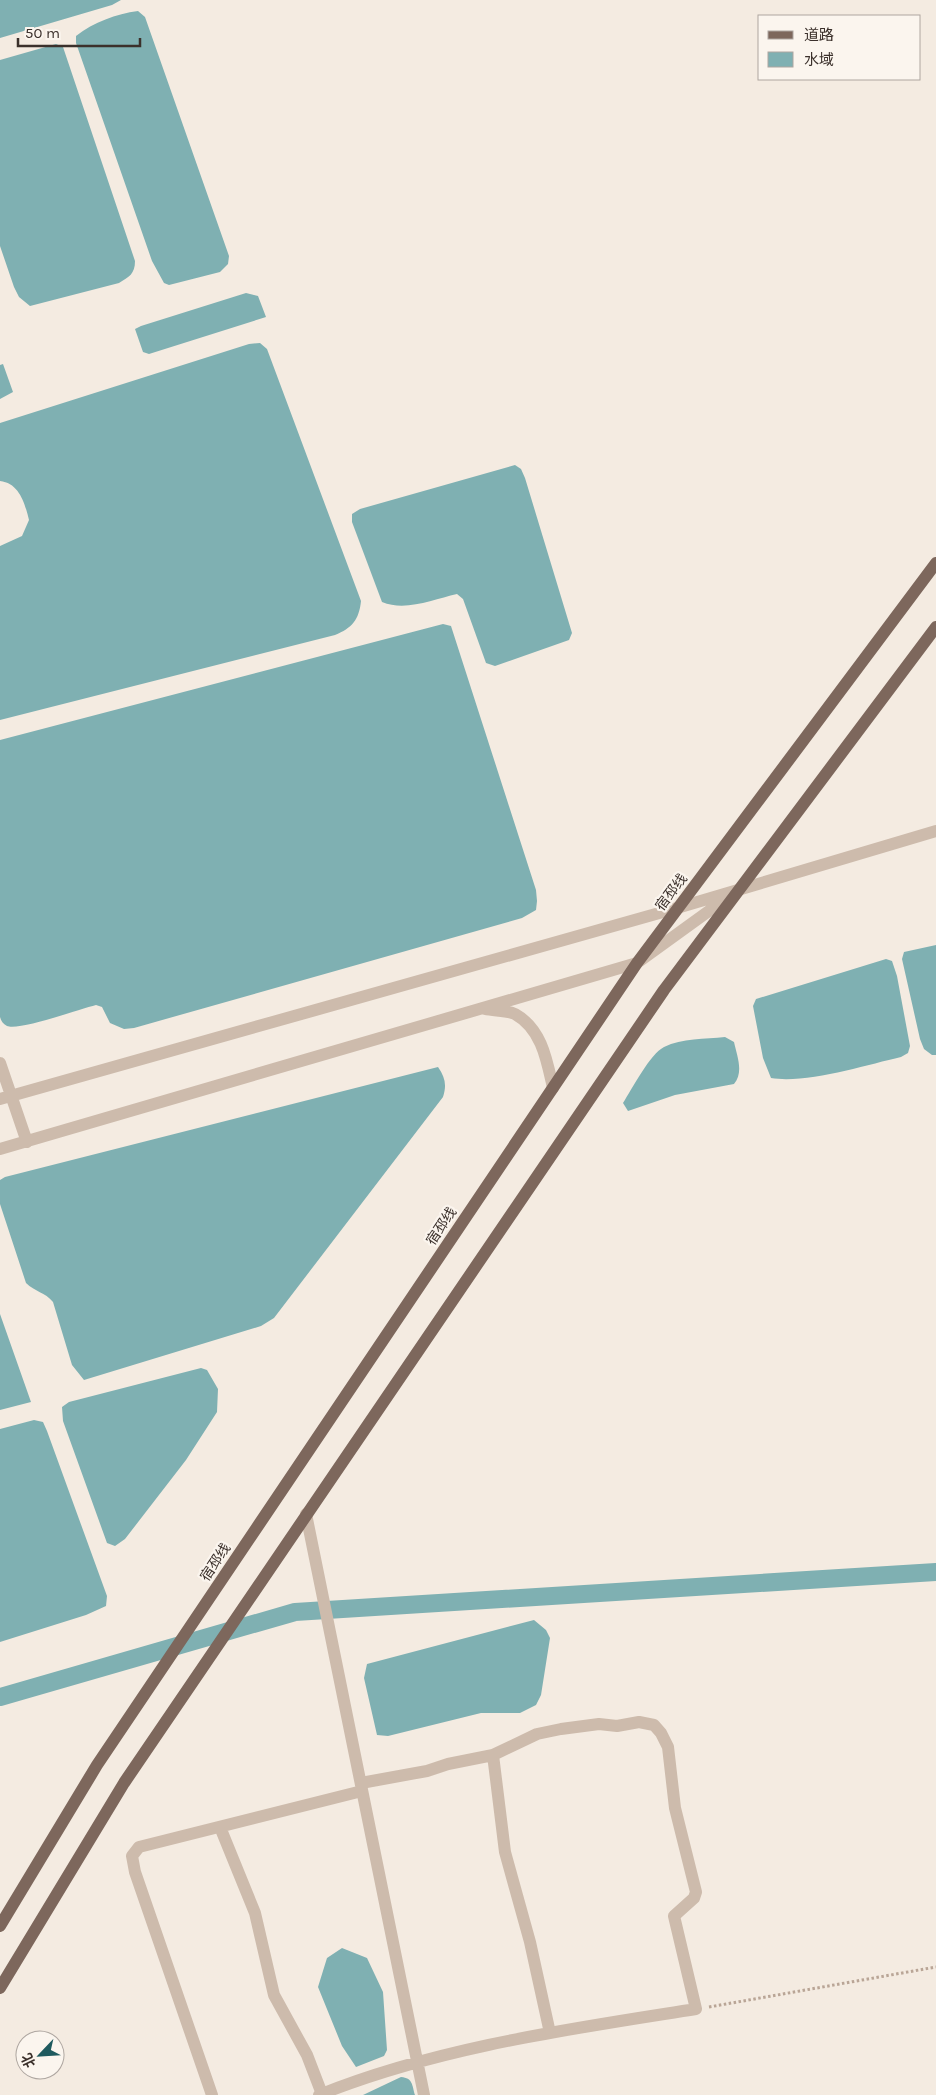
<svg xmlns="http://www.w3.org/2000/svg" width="936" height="2095" font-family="Karla,'Noto Sans SC',sans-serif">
  <rect width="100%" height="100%" fill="#f4ebe1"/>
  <path fill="#7fb0b2" d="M0,0H121L112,5L0,38Z
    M138,11L145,17L229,256L228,264L220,272L169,285L164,283L152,261L76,43V36C94,22 116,14 138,11Z
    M56,44L63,47L135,261C135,274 129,277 119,283L30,306L19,297L14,287L0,246V60Z
    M246,293L258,296L266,317L149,354L143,352L135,329L141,326Z
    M260,343L267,349L361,601C359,620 352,628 335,635L0,720V546L22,536L29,520C25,503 19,483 0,481V423L249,344Z
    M3,364L13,392L0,399V365Z
    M515,465L521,469L525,478L572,633L569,640L495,666L486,663L463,599L457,594C434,599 406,612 382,602L352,522V514L360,509Z
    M443,624L451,626L536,890L537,901L536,910L522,918L134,1028L124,1029L110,1023L102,1007L96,1005C80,1009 19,1031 7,1026C3,1024 1,1021 0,1017V740Z
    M936,945V1055H932L924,1049L920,1039L902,959L904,952Z
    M886,959L892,961L897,976L910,1046L908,1053L901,1057C866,1065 806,1084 771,1078L763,1058L753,1006L756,999Z
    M725,1037L734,1042C737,1056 744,1072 734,1084L675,1095L628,1111L623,1103C632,1089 650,1054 664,1047C682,1038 705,1039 725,1037Z
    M438,1067C445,1077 447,1085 443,1097L274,1318L261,1326L84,1380L72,1365L53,1302C45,1292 35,1292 26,1283L0,1204V1180L5,1177Z
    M0,1314L31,1402L0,1410Z
    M201,1368L207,1370L218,1389L217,1412L186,1460L125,1539L115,1546L107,1543L63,1421L62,1407L69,1402Z
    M34,1420L43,1422L47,1431L107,1596L106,1606L86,1615L0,1642V1429Z
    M534,1620L546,1630L550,1638L541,1695L536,1705L520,1713H481L388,1736L377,1735L364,1678L367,1664Z
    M342,1948L367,1958L383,1992L387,2050L384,2056L356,2067L342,2046L318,1987L327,1958Z
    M401,2077C413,2078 412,2085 415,2095H363Z"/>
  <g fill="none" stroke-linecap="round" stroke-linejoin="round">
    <path stroke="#7fb0b2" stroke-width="18" d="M0,1697L295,1612L936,1572"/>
    <path stroke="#b9a596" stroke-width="3" stroke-dasharray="2.5 2.5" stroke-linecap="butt" d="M709,2007L936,1967"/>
    <path stroke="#cdbbac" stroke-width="12" d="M485,1009C494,1011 507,1010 515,1014C542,1029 547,1061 553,1088
      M0,1063L27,1142
      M0,1099L677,908L936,831
      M0,1149L637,963L731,895
      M306,1514L424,2095
      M493,1755L505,1852L530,1942L550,2033
      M220,1827L255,1913L274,1995L307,2055L322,2094
      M212,2095L135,1872L132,1856L139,1847L362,1791
      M319,2095C438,2047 570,2029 696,2009L674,1916L694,1898L696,1892L675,1808L668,1747L661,1733L654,1725L639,1722L617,1726L599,1724L561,1729L537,1734L493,1755L448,1764L427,1771L361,1783"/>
    <path stroke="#7d675c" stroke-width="12" d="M0,1926L97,1765L637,963L936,563
      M0,1988L124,1783L664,990L936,627"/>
  </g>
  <g text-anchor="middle" stroke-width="4.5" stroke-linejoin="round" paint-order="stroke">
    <g font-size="14" fill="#3b302b" stroke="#fbf5ee">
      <text transform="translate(671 892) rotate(-53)" y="5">宿邳线</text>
      <text transform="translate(441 1226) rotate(-56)" y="5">宿邳线</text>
      <text transform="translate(215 1562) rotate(-56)" y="5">宿邳线</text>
    </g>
  </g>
  <rect x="758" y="15" width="162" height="65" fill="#fbf5ee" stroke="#aea6a0"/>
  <rect x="768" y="31" width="25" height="8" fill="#7d675c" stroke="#aea6a0"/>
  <text x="804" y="40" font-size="15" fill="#3b302b">道路</text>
  <rect x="768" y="52" width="25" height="15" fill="#7fb0b2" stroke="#aea6a0"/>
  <text x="804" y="65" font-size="15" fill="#3b302b">水域</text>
  <g transform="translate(40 2055) rotate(245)"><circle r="24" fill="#fbf5ee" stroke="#aea6a0"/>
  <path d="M0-4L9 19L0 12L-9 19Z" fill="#1f5a5e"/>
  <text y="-8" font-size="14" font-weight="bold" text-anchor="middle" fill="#3b302b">北</text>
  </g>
  <path d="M18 38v8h122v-8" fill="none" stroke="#3b302b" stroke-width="2.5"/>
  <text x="25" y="38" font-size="15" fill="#3b302b" stroke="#fbf5ee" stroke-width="4" paint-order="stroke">50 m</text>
</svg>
